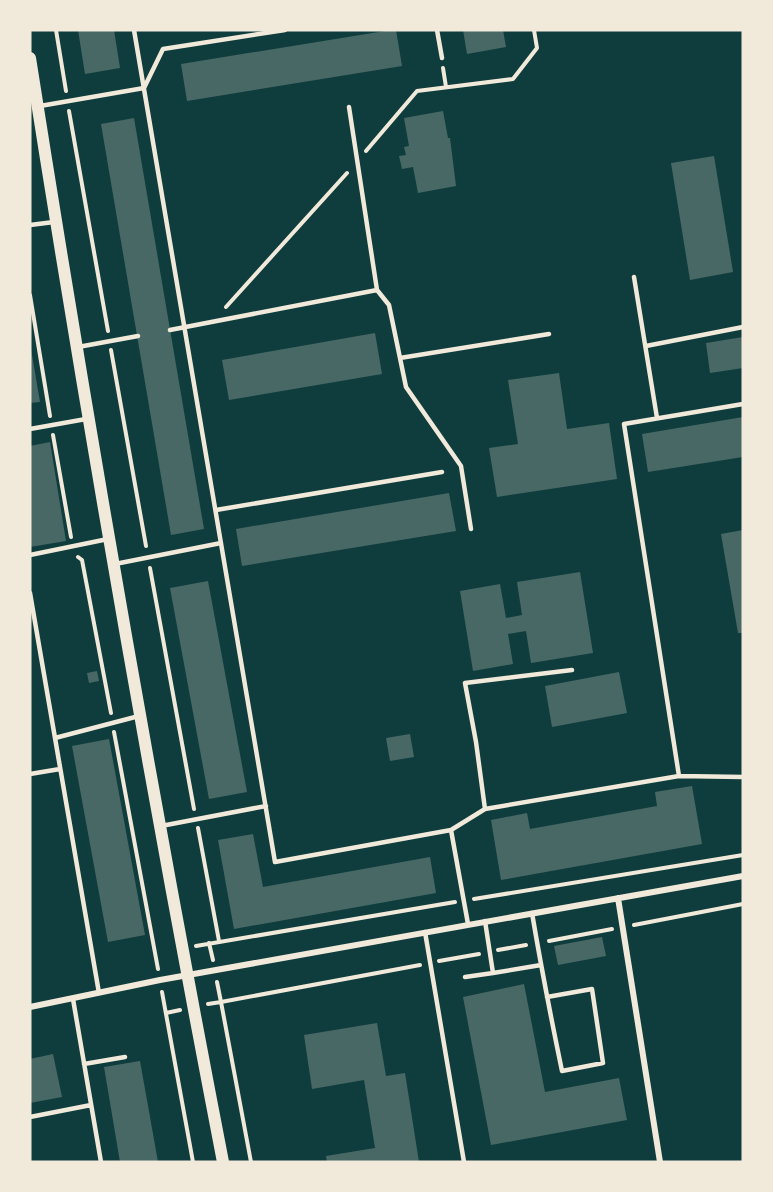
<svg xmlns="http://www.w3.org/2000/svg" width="773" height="1192" font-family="'PT Sans',sans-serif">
  <rect width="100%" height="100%" fill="#0f3d3e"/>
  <path fill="#486865" d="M78,30H114L120,68L85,74Z
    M391,30H396L402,66L187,101L181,64Z
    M463,30H503L506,47L467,54Z
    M443,111L448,138H450L456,186L418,193L413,167L402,169L399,156L406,155L404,147L409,146L404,118Z
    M134,118L204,529L171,535L101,124Z
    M714,156L733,272L690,280L671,163Z
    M375,333L382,374L229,400L222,360Z
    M743,337V368L710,373L706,343Z
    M30,343L40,402L30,403Z
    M559,373L567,429L609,423L617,479L497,497L489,448L518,444L508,380Z
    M743,417V457L648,472L642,434Z
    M50,442L66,541L30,547V446Z
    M449,493L456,531L242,566L236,529Z
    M743,530V633H738L721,534Z
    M580,572L593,653L531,663L526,631L508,634L513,664L473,671L460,591L500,584L506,618L522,615L517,582Z
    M208,581L247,792L209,799L170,588Z
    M97,671L99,681L89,683L87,673Z
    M619,672L627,713L552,727L545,686Z
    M410,734L414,757L390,761L386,738Z
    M109,739L145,935L108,942L72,746Z
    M692,786L702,844L501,880L491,820L527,813L530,829L657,806L655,792Z
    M253,834L263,887L430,857L436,893L234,929L218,840Z
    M602,937L606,956L558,965L554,946Z
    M524,984L545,1092L619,1078L627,1120L491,1145L463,997Z
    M377,1023L386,1076L405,1073L419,1162H327L326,1156L375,1148L364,1080L312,1089L304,1035Z
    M53,1054L62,1097L30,1103V1059Z
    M140,1061L158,1162H120L104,1067Z"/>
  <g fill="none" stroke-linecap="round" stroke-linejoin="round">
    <path stroke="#f1e9da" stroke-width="4" d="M56,30L66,91
      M443,68L446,87
      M69,111L108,331
      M366,151L417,91L513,79L537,48L534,30
      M30,295L50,416
      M226,307L347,173
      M111,350L146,546
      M53,435L71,537
      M78,557L82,560L111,713
      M150,568L194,809
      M114,732L158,969
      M198,828L219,941
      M474,899L743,855
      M634,925L743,904
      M549,941L612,929
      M209,943L213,960
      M196,946L455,902
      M498,950L526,945
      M439,961L479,954
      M162,992L193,1162
      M208,1004L221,1002L217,982
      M166,1013L180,1010
      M251,1162L221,1002L420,965"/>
    <path stroke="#f1e9da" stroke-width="4.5" d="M134,30L275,862L451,830L485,809L679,776L743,777
      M437,30L442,58
      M40,106L144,88L163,49L285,30
      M30,225L54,222
      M634,277L657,418
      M377,290L389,305L406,387L461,466L471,529
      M170,330L377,290L349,107
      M646,346L743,327
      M78,347L138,336
      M400,358L549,334
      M30,429L86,419
      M216,510L442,472
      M30,555L108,539
      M115,564L221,543
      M30,593L55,738
      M30,774L60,769
      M679,776L624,424L743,404
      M485,809L476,742L465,683L572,670
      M161,826L266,806
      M451,830L468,924
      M532,913C541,966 551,1018 562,1071L603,1063L592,989L547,997
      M425,932L464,1162
      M493,973L541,965
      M465,977L493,973L485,921
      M99,993L55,738L139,716
      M73,999L101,1162
      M84,1064L125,1057
      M30,1117L91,1105"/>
    <path stroke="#f1e9da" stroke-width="6" d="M618,898L660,1162
      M30,1007L160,980L743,876"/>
    <path stroke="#f1e9da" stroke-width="12" d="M30,58C88,427 152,795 223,1162"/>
  </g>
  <rect width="773" height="1192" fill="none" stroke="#f1e9da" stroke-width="63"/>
</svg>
